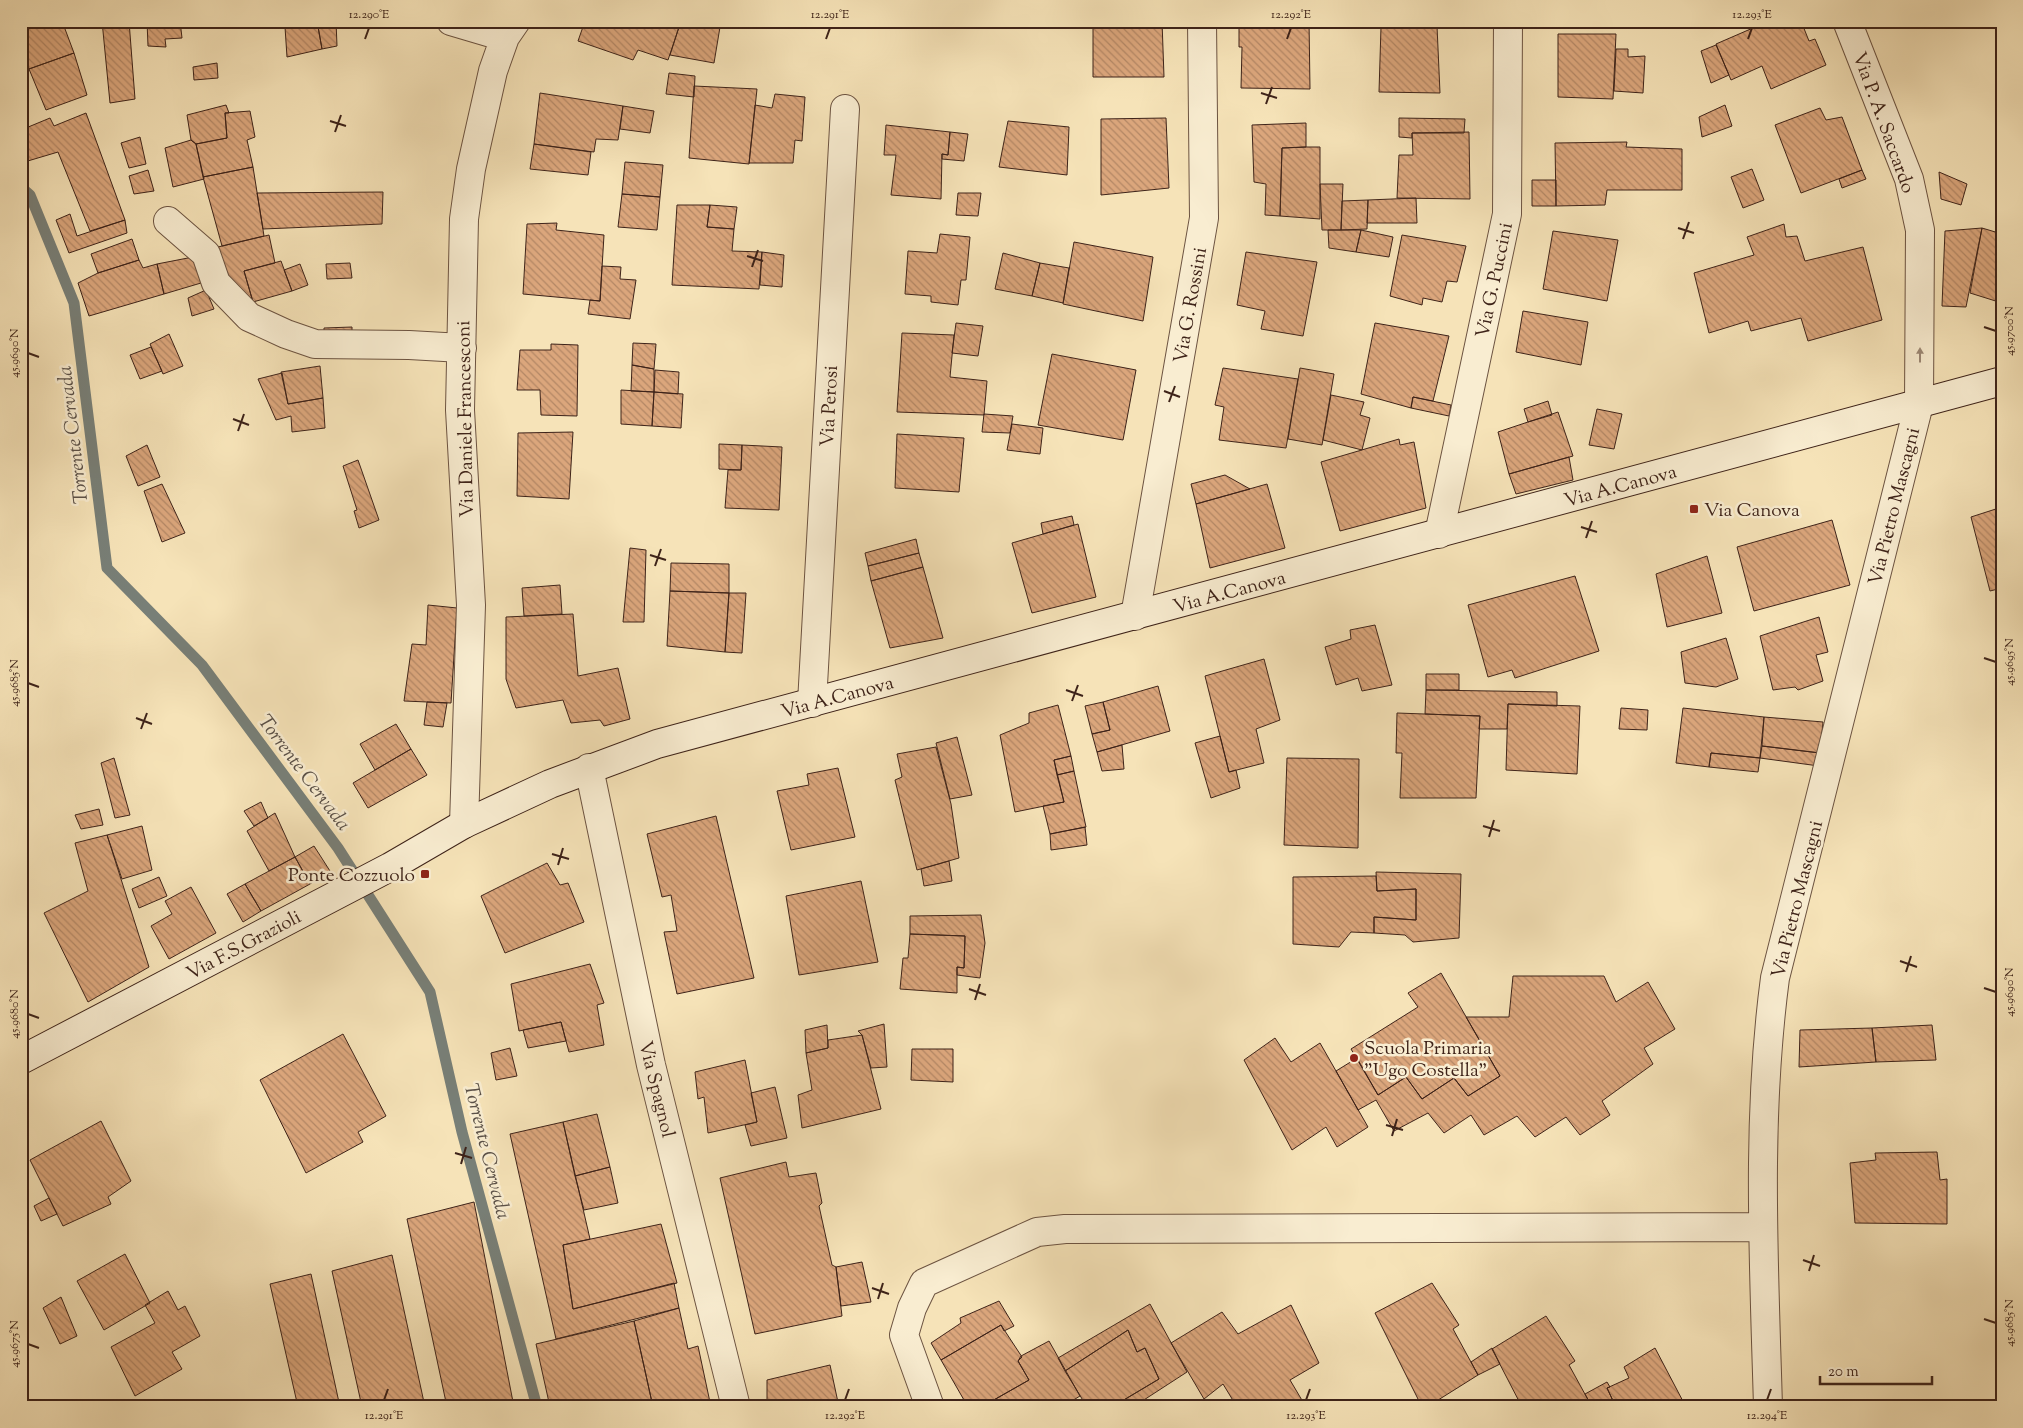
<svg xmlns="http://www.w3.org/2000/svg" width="2023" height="1428" font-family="'Sorts Mill Goudy',serif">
  <defs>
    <pattern id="building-back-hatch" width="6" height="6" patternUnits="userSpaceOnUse" patternTransform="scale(1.25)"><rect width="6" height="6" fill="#dba67c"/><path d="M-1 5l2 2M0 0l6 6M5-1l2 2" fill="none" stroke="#b38765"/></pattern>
  </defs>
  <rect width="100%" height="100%" fill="#f6e3b8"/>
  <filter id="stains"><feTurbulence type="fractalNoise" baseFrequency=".004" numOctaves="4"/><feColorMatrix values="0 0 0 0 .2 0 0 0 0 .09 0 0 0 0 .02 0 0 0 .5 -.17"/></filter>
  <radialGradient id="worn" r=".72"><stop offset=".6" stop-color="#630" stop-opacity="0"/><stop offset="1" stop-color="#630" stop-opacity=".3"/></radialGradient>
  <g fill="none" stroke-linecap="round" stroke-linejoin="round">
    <path stroke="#787f77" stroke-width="11" d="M21,187L30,195L74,303L107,568L202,665L338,848L430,992L462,1132L537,1407"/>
  </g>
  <path fill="url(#building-back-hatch)" stroke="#3e2319" d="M21,21H62L74,53L29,69L21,49Z
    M102,21H129L135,99L110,103Z
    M147,21H180L182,38L165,39L166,47L148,46Z
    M317,21H336L337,46L322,49Z
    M317,21L322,49L287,57L285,27Z
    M585,21H681L668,60L638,50L633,60L578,41Z
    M681,21H721L714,63L670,55Z
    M1093,21H1162L1164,77H1093Z
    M1239,21H1309L1310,89L1241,88L1242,47H1239Z
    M1690,21H1710L1691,27Z
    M1769,21H1801L1809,41L1815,39L1826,65L1771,89L1762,66L1731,80L1716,44Z
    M1437,26L1440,93L1379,92L1381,27Z
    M1558,34H1616L1613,99L1558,97Z
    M1716,45L1729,75L1711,83L1701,51Z
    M1616,49H1628V57L1645,56L1643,93L1614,91Z
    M74,53L87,95L46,110L29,69Z
    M217,63L218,78L194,80L193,67Z
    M669,73L695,76L694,97L666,94Z
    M694,86L757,89L749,164L689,158Z
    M540,93L623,106L618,140L596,139L594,152L534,144Z
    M775,94L805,97L802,141L795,140L793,163H749L755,105L772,108Z
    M226,105L229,113H225L227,138L196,144L191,140L187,115Z
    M1725,105L1732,126L1702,137L1699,117Z
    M623,106L654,111L650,133L620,129Z
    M1820,108L1826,120L1842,117L1862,170L1801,193L1775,125Z
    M250,111L255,137L247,140L253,167L203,177L196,144L227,138L225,113Z
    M86,113L125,220L90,231L58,152L21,163V130L50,118L54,126Z
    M1166,118L1169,188L1101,195V119Z
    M1399,118L1465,119L1464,133H1412V138L1399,137Z
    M1008,121L1069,127L1067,175L999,167Z
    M1306,123V147L1282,148L1280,216L1265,215L1266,184L1254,182L1252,125Z
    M886,125L950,132L948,155L942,154L941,199L891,195L896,155H884Z
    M950,132L968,134L964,161L942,159V154L948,155Z
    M1469,132L1470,199L1397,198L1399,155H1413L1412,133Z
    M140,137L146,164L129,168L121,143Z
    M191,140L196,144L204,179L173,187L165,148Z
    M1627,142L1626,147L1682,149V190H1607L1605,205L1556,206L1555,143Z
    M534,144L591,152L588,175L530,169Z
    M1306,147H1320V219L1280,216L1282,148Z
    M625,162L663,165L660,197L622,194Z
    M253,167L264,236L222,246L203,177Z
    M1752,169L1764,200L1743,208L1731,177Z
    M148,170L154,191L134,194L129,176Z
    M1862,170L1866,179L1842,188L1839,179Z
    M1939,172L1967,184L1961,205L1941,199Z
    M1532,180H1556V206H1532Z
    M1320,184H1343L1341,230H1322Z
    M383,192L382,224L263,229L257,193Z
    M958,193H981L978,216L956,215Z
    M622,194L660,197L657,230L618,227Z
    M1416,198L1417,223H1367L1368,200Z
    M1368,200L1367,229L1341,230L1342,201Z
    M677,205H710L707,227L734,229L732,251L762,252L759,289L672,285Z
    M710,205L737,207L734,229L707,227Z
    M70,214L77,236L125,220L127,233L69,253L56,220Z
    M557,223L556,230L604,235L600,301L523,294L527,224Z
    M1784,224L1786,237L1797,236L1805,261L1863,247L1882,320L1808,341L1801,318L1751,331L1748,321L1709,333L1694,273L1754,255L1747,237Z
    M1982,228L1966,307L1942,306L1945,231Z
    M1982,228L2002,234V303L1970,293Z
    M1328,230H1361L1356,252L1329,248Z
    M1361,230L1393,237L1389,257L1356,252Z
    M1553,231L1618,240L1607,301L1543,289Z
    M940,234L970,237L966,280H961L958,305L931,302V296L905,294L908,251L937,253Z
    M269,235L275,263L244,271L253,302L227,284L218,247Z
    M1402,235L1466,246L1457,282L1447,281L1442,302L1423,298L1422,305L1390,296Z
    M132,239L139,260L98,273L91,254Z
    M1074,242L1153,257L1143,321L1063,304Z
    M762,252L784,255L782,287L760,285Z
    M1246,252L1317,262L1303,336L1261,329L1265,311L1237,305Z
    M1003,253L1040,263L1032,296L995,289Z
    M193,257L201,283L164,294L157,264Z
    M139,260L143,268L157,264L164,294L89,316L78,283L98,273Z
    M281,261L292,291L253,302L244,271Z
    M350,263L352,278L327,279L326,264Z
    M1040,263L1069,268L1063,303L1032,296Z
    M300,264L308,285L292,291L284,270Z
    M602,266L621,267L620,279L636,280L630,319L588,314L590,300L600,301Z
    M206,290L214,309L192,316L188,298Z
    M1523,311L1588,322L1581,365L1516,352Z
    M956,323L983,326L978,356L952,353Z
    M1375,323L1449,336L1433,401L1413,397L1411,408L1361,394Z
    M352,327V345L324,347V328Z
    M902,333L954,335L950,377L987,381L984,415L897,412Z
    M169,334L183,366L163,374L150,344Z
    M633,343L656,344L654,369L632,365Z
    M551,344L578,345L577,416L541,415L540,390H517L520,350H551Z
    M151,347L162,371L140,379L130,355Z
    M1052,354L1136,370L1123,440L1038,425Z
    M632,365L654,369V392L631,391Z
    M320,366L323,398L288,404L281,372Z
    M1223,368L1298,379L1286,448L1219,440L1224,407L1215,405Z
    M1300,368L1334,374L1322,445L1288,439Z
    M655,370L679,372L678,394L654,392Z
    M282,373L288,404L323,398L325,428L292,432L291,416L276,420L258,379Z
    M621,390L654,392L652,426L621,424Z
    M654,392L683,394L681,428L652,426Z
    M1331,395L1364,402L1360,415L1370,418L1362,450L1323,440Z
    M1413,397L1451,405L1449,416L1411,408Z
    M1548,401L1552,415L1528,422L1524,409Z
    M1597,409L1622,414L1614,449L1589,445Z
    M1558,412L1573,456L1509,474L1498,432Z
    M984,414L1013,416L1010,433L982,432Z
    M1012,424L1043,428L1040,454L1007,450Z
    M573,432L569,499L517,496L518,433Z
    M897,434L964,438L959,492L895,488Z
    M1399,439L1400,445L1414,442L1426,508L1340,531L1321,462Z
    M719,444L742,445L741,470L719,469Z
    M147,445L160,477L138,486L126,456Z
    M742,445L782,447L779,510L725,508L728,470H741Z
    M1569,457L1573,480L1516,494L1509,474Z
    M358,460L379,520L359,528L354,511L357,510L343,466Z
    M1225,475L1250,489L1196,504L1191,484Z
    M162,484L185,533L162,542L144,491Z
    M1267,484L1285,548L1210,568L1196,504Z
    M2002,507V588L1990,591L1971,517Z
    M1072,516L1074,525L1043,534L1041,523Z
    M1832,520L1850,585L1754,611L1737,547Z
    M1078,524L1096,597L1032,613L1012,543Z
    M916,539L919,553L868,566L865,553Z
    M630,548L646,550L644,622H623Z
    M919,553L923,567L871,581L868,566Z
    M1707,556L1722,613L1667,627L1656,574Z
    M671,563L729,564V593L670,591Z
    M923,567L943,638L890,648L871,581Z
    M1575,576L1599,651L1515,678L1512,670L1488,677L1468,605Z
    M560,585L562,614L524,616L522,588Z
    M670,591L729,593L725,652L667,646Z
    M729,593H746L742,653L725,652Z
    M428,605L457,608L451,703L404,701L412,644L426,645Z
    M573,614L578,676L618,668L630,719L604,726L600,720L571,723L563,700L516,708L506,679V617Z
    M1819,617L1828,652L1816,655L1823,681L1798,690L1795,687L1773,690L1760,636Z
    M1375,625L1392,685L1362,691L1358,678L1336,685L1325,647L1351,639L1350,630Z
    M1726,638L1738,679L1716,687L1685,683L1681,652Z
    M1264,659L1280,720L1256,729L1264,763L1229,772L1205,676Z
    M1426,674H1459V690H1426Z
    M1158,686L1170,731L1097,752L1092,734L1110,730L1103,702Z
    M1426,690L1557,692V706L1508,704L1507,729H1479L1480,716L1425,714Z
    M427,702L447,703L443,727L424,725Z
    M1103,702L1110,730L1092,734L1085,706Z
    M1508,704L1580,706L1577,774L1506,770Z
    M1058,705L1071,756L1054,760L1064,802L1015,812L1000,735L1029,723V713Z
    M1621,708L1648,710L1647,730L1619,729Z
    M1683,708L1764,717L1760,758L1711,753L1709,767L1676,763Z
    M1397,713L1480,716L1476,798H1400L1402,753H1396Z
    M1764,717L1823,722L1820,753L1762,746Z
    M396,724L411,749L375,770L360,744Z
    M1220,736L1229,772L1236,770L1240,788L1211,798L1195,743Z
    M957,737L972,795L950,799L936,743Z
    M1122,745L1124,769L1102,771L1097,752Z
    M1762,746L1820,753L1819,766L1760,758Z
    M936,747L951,804L959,858L917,870L895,780L902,777L897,754Z
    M411,749L427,775L368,808L353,783Z
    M1711,753L1760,758L1758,772L1709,767Z
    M1071,756L1074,771L1057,775L1054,760Z
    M114,758L130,815L115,818L101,763Z
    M1287,758L1359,759L1358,848L1284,845Z
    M838,768L855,837L791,850L777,791L809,785L807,774Z
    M1074,771L1086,827L1050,834L1043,806L1064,802L1057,775Z
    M261,802L268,818L254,826L244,811Z
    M99,809L103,825L81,829L75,815Z
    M275,813L295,857L269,871L247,831Z
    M716,816L754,978L677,994L664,932L677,931L671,895L662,897L647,834Z
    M142,826L152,870L122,879L107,835Z
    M1085,827L1087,845L1051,850L1050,834Z
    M107,835L149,967L88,1002L44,913L88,891L75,843Z
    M314,846L330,871L310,884L295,857Z
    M295,857L310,884L261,911L245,884Z
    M949,861L952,881L924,886L921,869Z
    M547,863L560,885L568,883L584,922L505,953L481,896Z
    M1376,872L1461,874L1459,938L1413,942L1405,935L1374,933V917L1416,920V889L1377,891Z
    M1376,876L1377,891L1416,889V920L1374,917V933L1351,932L1339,947L1293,944V877Z
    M159,877L167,896L139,908L132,889Z
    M861,881L878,962L799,975L786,896Z
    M245,884L261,911L243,922L227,894Z
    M191,887L216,933L169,959L151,926L172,914L165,901Z
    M981,915L985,943L980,978L957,975V967L964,968L965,936L910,934V916Z
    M910,934L965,936L964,968L957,967V993L900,989L903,958H908Z
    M590,964L604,1003L597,1005L604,1045L569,1052L561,1022L519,1031L511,984Z
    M1441,973L1500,1076L1468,1096L1454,1078L1422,1099L1406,1077L1378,1095L1351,1049L1418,1007L1408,993Z
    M1513,976H1604L1616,1002L1648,982L1675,1029L1644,1048L1653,1064L1602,1101L1610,1115L1580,1135L1566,1117L1535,1137L1517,1116L1484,1135L1471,1115L1444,1133L1428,1113L1394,1131L1376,1100L1358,1110L1336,1071L1357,1058L1378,1095L1406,1077L1422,1099L1454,1078L1468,1096L1500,1076L1466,1017H1509Z
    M561,1022L566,1041L528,1048L523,1030Z
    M884,1024L887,1067L871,1068L862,1035L858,1031Z
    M827,1025L828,1048L806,1053L805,1030Z
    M1932,1025L1936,1060L1876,1062L1872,1028Z
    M1872,1028L1876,1062L1799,1067L1800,1030Z
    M343,1034L386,1116L358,1132L363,1142L306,1173L260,1080Z
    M862,1035L881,1109L802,1128L798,1095L812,1090L806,1053L828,1048V1040Z
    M1275,1038L1291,1062L1320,1043L1368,1127L1337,1147L1326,1127L1292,1150L1244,1060Z
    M510,1048L517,1076L496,1080L491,1053Z
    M912,1049H953V1082L911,1080Z
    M745,1060L757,1122L708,1133L704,1097L698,1099L695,1072Z
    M775,1087L787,1138L751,1146L745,1125L757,1122L751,1093Z
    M597,1114L610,1167L575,1176L563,1122Z
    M101,1121L131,1181L108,1197L111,1204L63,1226L30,1160Z
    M563,1122L590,1239L563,1245L573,1309L674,1283L679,1308L556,1339L510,1134Z
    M1937,1152L1940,1180L1947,1179V1224L1855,1223L1850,1163L1876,1160L1875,1153Z
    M786,1162L789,1177L816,1173L822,1203L819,1206L832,1265L836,1267L842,1316L755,1334L720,1178Z
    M610,1167L618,1203L584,1210L575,1176Z
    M49,1198L57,1214L41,1221L34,1206Z
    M474,1202L514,1407H447L407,1219Z
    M661,1224L677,1283L573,1309L563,1245Z
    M125,1254L150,1303L104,1330L77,1281Z
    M392,1255L425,1407H362L332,1271Z
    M862,1262L871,1302L841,1306L836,1267Z
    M311,1274L340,1407H298L270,1284Z
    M1432,1283L1459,1325L1453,1329L1478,1375L1427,1407H1422L1375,1313Z
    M168,1291L178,1310L185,1306L200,1336L172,1352L182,1369L135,1396L111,1347L155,1323L145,1305Z
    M61,1297L77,1336L60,1344L43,1308Z
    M999,1301L1014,1326L1004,1331L1001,1325L941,1360L931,1343L961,1323L960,1318Z
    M1150,1304L1187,1372L1133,1407H1112L1159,1379L1145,1348L1137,1352L1128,1330L1065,1371L1058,1358Z
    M1291,1305L1319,1363L1290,1380L1306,1407H1237L1223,1384L1204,1399L1171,1343L1222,1312L1238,1334Z
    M679,1308L688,1349L698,1346L711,1407H653L634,1321Z
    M1546,1316L1575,1361L1569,1365L1592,1407H1522L1492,1349Z
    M634,1321L653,1407H550L536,1344Z
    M1001,1325L1022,1357L1018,1361L1029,1380L992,1401L995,1407H968L941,1360Z
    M1128,1330L1137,1352L1145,1348L1159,1379L1112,1407H1087L1065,1371Z
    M1049,1341L1080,1396L1062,1407H995L992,1401L1029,1380L1018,1361L1021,1356Z
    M1492,1348L1500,1364L1478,1375L1471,1362Z
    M1655,1348L1686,1407H1616L1607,1388L1629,1378L1624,1367Z
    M830,1365L839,1407H767V1380Z
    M1607,1382L1610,1387L1607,1388L1613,1401L1601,1407H1592L1585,1394Z"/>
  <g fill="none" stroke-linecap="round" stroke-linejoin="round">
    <defs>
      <path id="street" d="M451,21L505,37
        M168,221L206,254L216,283L249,317L286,334L315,344L409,345L462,348
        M1439,534L1507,214L1508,21
        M1135,616L1204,218L1202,21
        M812,703L845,109
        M589,768L651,1065L736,1407
        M464,824L471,605L460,410L464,219L471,169L493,71L505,37L516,21
        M930,1407L904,1335L912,1308L924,1283L1037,1232L1065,1229L1763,1227
        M1768,1407C1764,1264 1756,1120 1775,978L1919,404L1920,230L1909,179L1847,21"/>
      <path id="secondary" d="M21,1060L390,867L464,824L550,784L657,744L2002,381"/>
    </defs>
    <use href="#street" stroke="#6c5341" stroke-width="30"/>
    <use href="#secondary" stroke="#3e2319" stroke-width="30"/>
    <use href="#street" stroke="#f9edd1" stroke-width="28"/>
    <use href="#secondary" stroke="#f9edd1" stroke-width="28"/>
  </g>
  <defs><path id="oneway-solid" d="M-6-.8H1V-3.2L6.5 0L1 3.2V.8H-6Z" transform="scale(1.25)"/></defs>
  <use fill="#9c8875" href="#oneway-solid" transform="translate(1920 355) rotate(-90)"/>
  <path fill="none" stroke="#3e2319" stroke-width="2" d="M365,39L369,28M826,39L830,28M1287,39L1291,28M1748,39L1752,28M1261,93L1277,98M1266,104L1272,87M330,121L346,126M335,132L341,115M1678,228L1694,233M1683,239L1689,222M747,256L763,261M752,267L758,250M1984,327L1996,331M28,353L39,357M1164,391L1180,397M1169,402L1175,386M233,419L249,425M238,431L244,414M1581,527L1597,532M1586,538L1592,521M650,555L666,560M655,566L661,549M1984,658L1996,662M28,683L39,687M1066,690L1083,696M1072,701L1078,685M136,718L152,724M141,729L147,713M1483,826L1500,831M1489,837L1494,820M552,854L569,859M558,865L563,848M1900,961L1917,967M1906,972L1911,956M1984,988L1996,992M969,989L986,995M975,1000L980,984M28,1014L39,1018M1386,1125L1403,1130M1392,1136L1397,1119M455,1153L472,1158M461,1164L466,1147M1803,1260L1820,1266M1809,1271L1814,1255M872,1288L889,1294M878,1299L883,1283M1984,1319L1996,1323M28,1344L39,1348M384,1400L388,1389M845,1400L849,1389M1306,1400L1310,1389M1767,1400L1771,1389"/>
  <g fill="#8f2418" stroke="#f9edd1" stroke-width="2">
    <rect x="1689" y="504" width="10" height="10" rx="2.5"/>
    <rect x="420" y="869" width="10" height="10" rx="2.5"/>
    <circle cx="1354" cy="1058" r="5"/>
  </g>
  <g text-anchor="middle" stroke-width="5" stroke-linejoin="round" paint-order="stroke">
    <g font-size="19" fill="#3e2319" stroke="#f9edd1">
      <text transform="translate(1885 122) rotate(70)" y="7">Via P. A. Saccardo</text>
      <text transform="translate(1493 280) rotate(-78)" y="7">Via G. Puccini</text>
      <text transform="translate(1189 305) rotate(-80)" y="7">Via G. Rossini</text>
      <text transform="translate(828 406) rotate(-87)" y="7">Via Perosi</text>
      <text transform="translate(464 419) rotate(-91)" y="7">Via Daniele Francesconi</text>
      <text transform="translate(1620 485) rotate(-15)" y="7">Via A.Canova</text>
      <text transform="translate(1893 506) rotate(-76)" y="7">Via Pietro Mascagni</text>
      <text transform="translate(1229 591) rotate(-15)" y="7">Via A.Canova</text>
      <text transform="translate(837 696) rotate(-15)" y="7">Via A.Canova</text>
      <text transform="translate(1796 899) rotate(-76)" y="7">Via Pietro Mascagni</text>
      <text transform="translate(243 944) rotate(-28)" y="7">Via F.S.Grazioli</text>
      <text transform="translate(658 1089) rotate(76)" y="7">Via Spagnol</text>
    </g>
    <g font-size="19" fill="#3e2319" stroke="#f9edd1" text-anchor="start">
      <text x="1704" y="516">Via Canova</text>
      <text x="415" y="881" text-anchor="end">Ponte Cozzuolo</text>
      <text x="1364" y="1054">Scuola Primaria<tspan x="1364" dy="22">"Ugo Costella"</tspan></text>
    </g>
    <g font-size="20" font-style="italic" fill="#5b5148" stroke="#f9edd1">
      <text transform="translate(72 435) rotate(-97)" y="7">Torrente Cervada</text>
      <text transform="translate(305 772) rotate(53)" y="7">Torrente Cervada</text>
      <text transform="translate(488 1151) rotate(76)" y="7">Torrente Cervada</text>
    </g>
  </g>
  <rect width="2023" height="1428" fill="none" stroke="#f6e3b8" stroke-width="55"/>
  <path d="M1820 1376v8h112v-8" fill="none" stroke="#3e2319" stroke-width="2.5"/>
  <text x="1828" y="1376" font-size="15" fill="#3e2319" stroke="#f9edd1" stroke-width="4" paint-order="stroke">20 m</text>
  <rect x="28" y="28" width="1968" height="1372" fill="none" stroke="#3e2319" stroke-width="2"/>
  <g font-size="12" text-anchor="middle" fill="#3e2319">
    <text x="369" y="18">12.290°E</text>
    <text x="830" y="18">12.291°E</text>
    <text x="1291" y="18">12.292°E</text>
    <text x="1752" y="18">12.293°E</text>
    <text transform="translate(2009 331) rotate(-90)" y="4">45.9700°N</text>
    <text transform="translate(14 353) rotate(-90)" y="4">45.9690°N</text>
    <text transform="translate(2009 662) rotate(-90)" y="4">45.9695°N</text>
    <text transform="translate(14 683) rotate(-90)" y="4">45.9685°N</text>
    <text transform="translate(2009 992) rotate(-90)" y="4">45.9690°N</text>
    <text transform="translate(14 1014) rotate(-90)" y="4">45.9680°N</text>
    <text transform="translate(2009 1323) rotate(-90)" y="4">45.9685°N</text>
    <text transform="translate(14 1344) rotate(-90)" y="4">45.9675°N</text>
    <text x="384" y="1419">12.291°E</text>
    <text x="845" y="1419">12.292°E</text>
    <text x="1306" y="1419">12.293°E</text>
    <text x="1767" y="1419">12.294°E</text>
  </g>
  <rect width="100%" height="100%" filter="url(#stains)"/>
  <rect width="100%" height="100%" fill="url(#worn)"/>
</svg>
